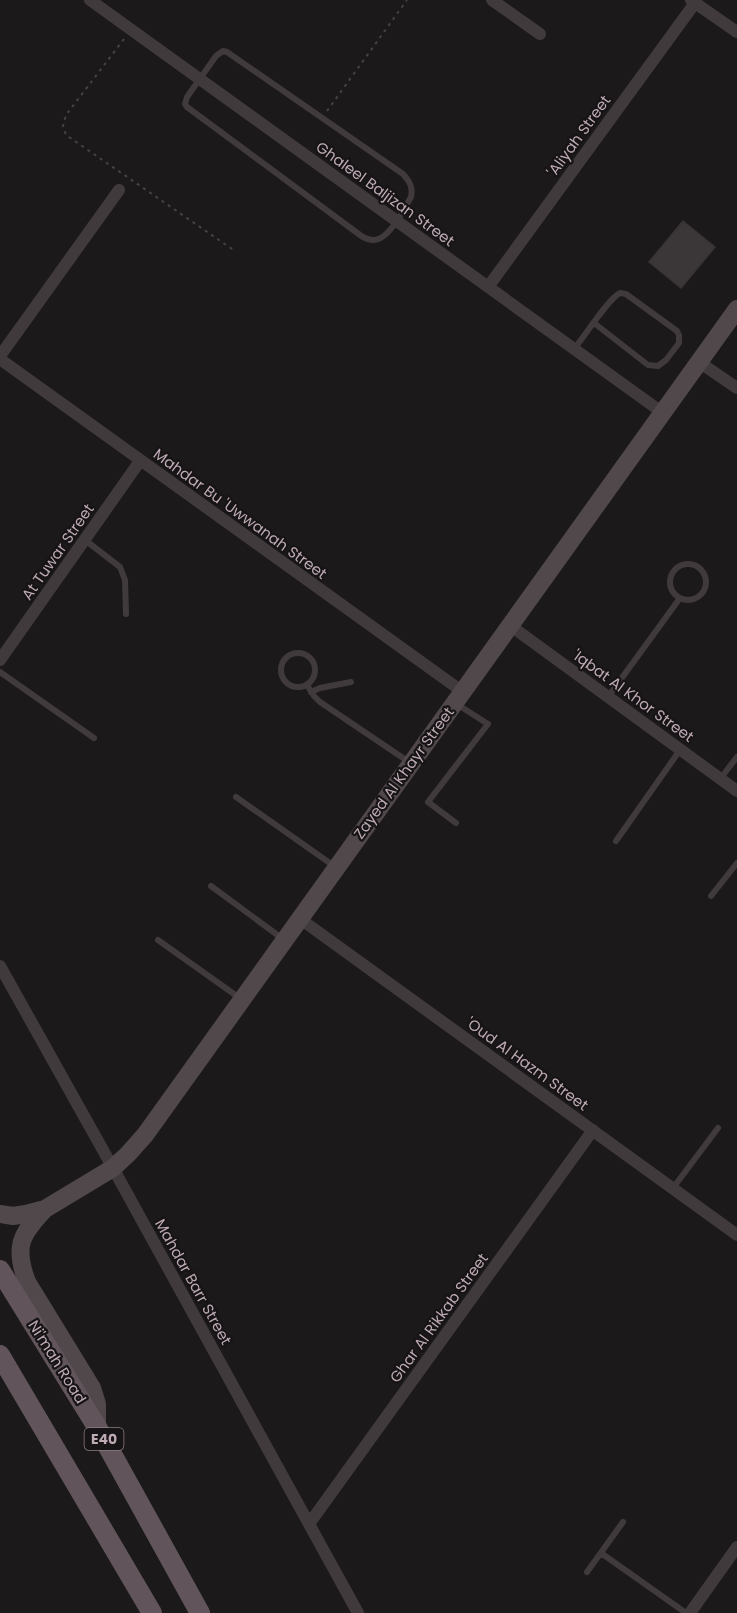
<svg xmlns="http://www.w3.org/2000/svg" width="737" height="1613" font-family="Poppins,sans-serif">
  <rect width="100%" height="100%" fill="#1c191a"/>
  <path fill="#3b3638" stroke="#383334" stroke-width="1.5" d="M683,221L715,247L681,288L649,262Z"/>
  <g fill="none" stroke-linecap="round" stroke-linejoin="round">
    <path stroke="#484044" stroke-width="2" stroke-dasharray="3 4.5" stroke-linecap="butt" d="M124,39L66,115L63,126L66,135L235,251
      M327,111L407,0"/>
    <path stroke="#413a3d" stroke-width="6" d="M223,51L227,52L403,174C410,182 413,187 411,197C404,209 389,240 374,240C369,240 364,238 360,235L187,107L185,104L187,97L216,56Z
      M574,349C584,337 609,298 620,293L626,294L677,331L679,335V343L666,360L658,366L648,365L594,323
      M85,540L120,567L125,580L126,614
      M670 582a18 18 0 1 1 36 0a18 18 0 1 1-36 0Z
      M281 670a17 17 0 1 1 34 0a17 17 0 1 1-34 0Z
      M0,672L94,738
      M307,685L314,696L320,702L409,762
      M311,692L320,688L351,682
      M608,697L680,598
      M455,703L488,724L428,802L456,823
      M720,779L737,757
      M236,797L334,866
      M616,841L680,750
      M211,886L283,939
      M711,896L737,863
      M158,940L241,999
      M673,1188L718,1128
      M601,1553L686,1613
      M587,1572L623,1522"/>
    <path stroke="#413a3d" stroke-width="12" d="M90,0L663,413
      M492,0L540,34
      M691,0L737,32
      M488,287L695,3
      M0,356L119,190
      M0,359L463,692
      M699,362L737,388
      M511,626L737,791
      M0,660L140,461
      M299,918L737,1235
      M0,966L113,1168L358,1613
      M309,1524L593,1130
      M690,1613L737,1547"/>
    <path stroke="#51484c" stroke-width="18" d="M45,1209C20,1235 14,1247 27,1282L92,1388L97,1404V1427
      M0,1214L13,1216L26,1214L45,1209L113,1168L128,1154L145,1135C341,859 540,585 737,309"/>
    <path stroke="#61555b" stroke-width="20" d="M0,1270L97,1427L200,1613
      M0,1355L152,1613"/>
  </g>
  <g text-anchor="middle" stroke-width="4.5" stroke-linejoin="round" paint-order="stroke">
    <rect fill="#171415" stroke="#8b7d85" stroke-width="1.5" x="84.5" y="1428" width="39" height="22" rx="4.5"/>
    <g font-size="14" font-weight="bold" fill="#bdaab5">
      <text x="104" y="1444">E40</text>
    </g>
    <g font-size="15" fill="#bdaab5" stroke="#171415">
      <text transform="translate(579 136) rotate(-54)" y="5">'Aliyah Street</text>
      <text transform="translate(385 194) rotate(36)" y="5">Ghaleel Baljizan Street</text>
      <text transform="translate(240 514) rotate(36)" y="5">Mahdar Bu 'Uwwanah Street</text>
      <text transform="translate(58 552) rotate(-55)" y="5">At Tuwar Street</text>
      <text transform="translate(633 696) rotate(36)" y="5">'Iqbat Al Khor Street</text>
      <text transform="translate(404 773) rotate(-54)" y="5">Zayed Al Khayr Street</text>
      <text transform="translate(527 1064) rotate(36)" y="5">'Oud Al Hazm Street</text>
      <text transform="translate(193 1282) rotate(61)" y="5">Mahdar Barr Street</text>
      <text transform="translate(439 1318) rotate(-54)" y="5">Ghar Al Rikkab Street</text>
      <text transform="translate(57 1362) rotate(58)" y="5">Ni'mah Road</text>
    </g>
  </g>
</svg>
